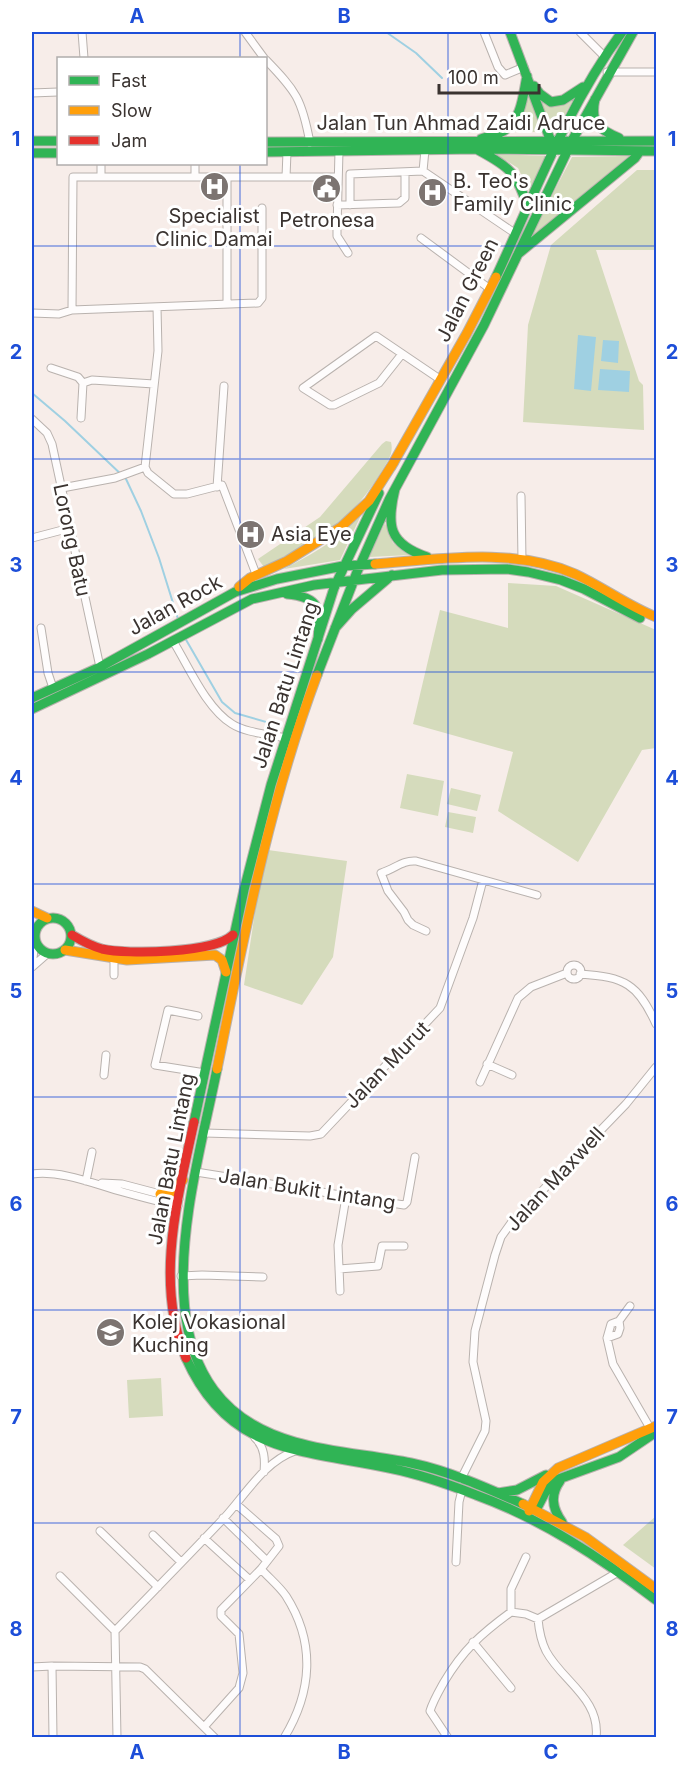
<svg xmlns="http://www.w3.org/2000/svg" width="688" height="1769" font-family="Inter,sans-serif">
  <rect width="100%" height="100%" fill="#f7ede9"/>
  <path fill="#d5dbbc" d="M529,85L542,124L541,130L536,132H509L516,127L519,122Z
    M574,98L561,122L555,127L551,126L540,100C557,108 558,108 574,98Z
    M496,154L546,156L530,193L518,168Z
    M629,156L529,239L572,157Z
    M637,170H656V250H596L639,381L643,385L644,430L523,422L528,325L551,245Z
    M386,441L391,442C394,454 387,462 381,472C350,524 316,540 264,567L258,559L320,517L382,444Z
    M363,511L340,560L284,569C314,553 342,538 363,511Z
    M385,523L393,543L410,555L369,557Z
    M508,583L556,586L656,630V748L642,750L578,862L498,811L513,752L413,724L440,610L508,628Z
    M407,774L444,781L438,816L400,808Z
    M451,788L481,795L477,811L447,804Z
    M448,812L476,817L473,833L445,827Z
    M268,850L347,861L333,957L302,1005L244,985L258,892Z
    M161,1378L163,1416L129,1418L127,1380Z
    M656,1516V1569L623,1545Z"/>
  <path fill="#9fd0e2" d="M578,335L596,337L591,391L574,389Z
    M603,340L619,341L618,363L601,361Z
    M600,369L630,371L629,392L598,390Z"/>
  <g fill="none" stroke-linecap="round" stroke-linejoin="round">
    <path stroke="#9fd0e2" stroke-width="2" d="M386,32L416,53L442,78
      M32,393L65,421L126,479L141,511L159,558L178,619
      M185,638L222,702L235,713L280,726"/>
    <defs>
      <path id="street" d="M82,32L84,58
        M245,32L264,58
        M484,32L498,67L505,75L524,67
        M580,32L603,55
        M266,60C296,91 302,99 310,143
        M607,72H656
        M32,93L58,92
        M339,151L337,228V236L348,253
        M101,164V177
        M195,164V177
        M423,171L425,150
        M286,177L287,152
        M337,205L399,203L405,198V173
        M350,205V174L423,171L516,234
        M421,238L490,289
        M227,304V177
        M72,310L73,177H338
        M32,313L59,314L72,310L258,303L262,298V208
        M402,354L379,383L334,405H330L303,388L376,336L441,380
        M51,368L78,377L83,383
        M83,383L92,380L154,384
        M81,418L83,383
        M32,419L47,433L52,444L100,667
        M145,467L148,473L174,494H187L222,485L256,574
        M145,467L158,351L157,307
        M217,487L224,386
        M62,488L115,478L145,467
        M521,496L522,560
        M32,538L70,528
        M41,628L48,673L53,688
        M173,641C189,667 206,708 232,724C246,733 269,734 286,738
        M426,931L413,925L408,920L404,912L388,891L381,873C395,869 402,860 416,861L537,895
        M114,959V975
        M567 972a7 7 0 1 1 14 0a7 7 0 1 1-14 0Z
        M32,967L35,940
        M32,967L48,953
        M580,974C625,977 638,984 656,1024
        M198,1016L168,1010L155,1065L205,1073
        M487,1064L512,1075
        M104,1075L106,1055
        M480,1082L518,998L531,987L567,973
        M205,1133L310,1136L321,1134L440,1008L473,918L483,880
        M196,1172L404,1205L407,1202L415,1157
        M32,1174C62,1170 94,1184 123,1192C141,1197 159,1202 178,1206
        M86,1181L92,1152
        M102,1183L122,1184L179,1199
        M339,1269L378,1266L382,1246H404
        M181,1276L202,1275L263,1277
        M340,1291L338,1245L346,1197
        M619,1321L630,1306
        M607,1338L618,1334L620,1328L619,1321L611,1324L607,1338L613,1364L650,1428
        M255,1438C265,1447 265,1460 264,1472
        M461,1479L485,1431L486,1421L473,1362L475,1331L495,1255L501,1237L511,1223L626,1104L656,1067
        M223,1518L267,1561
        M100,1531L158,1587
        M153,1535L181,1562
        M204,1538L250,1580
        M456,1562L459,1502L462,1490
        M261,1569C269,1578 279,1586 286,1596C316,1643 312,1692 284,1738
        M60,1576L115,1631
        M511,1612V1589L526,1557
        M538,1619C539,1630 541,1641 546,1651C562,1681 601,1699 596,1738
        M473,1642L511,1688
        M32,1667L52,1666
        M204,1727L239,1688L243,1673L239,1634L221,1616V1610L261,1569L279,1546L276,1539L236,1504
        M53,1738L52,1666L140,1667L145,1669L215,1738
        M117,1738L115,1631C152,1593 189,1555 225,1517C245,1495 265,1461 295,1451
        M448,1738L430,1711C433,1701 439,1691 444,1682C463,1650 481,1634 511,1612L526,1614L538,1619L620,1571"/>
      <path id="fast" d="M510,32L553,147
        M534,86L540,94L551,102L563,100L583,87
        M595,99C590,123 598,129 619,138
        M481,139C489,136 498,135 505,130C522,119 523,94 527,76
        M32,141H58
        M266,142L656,141
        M478,150C510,167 517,173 528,208
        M266,152L477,149L656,151
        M32,153H58
        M518,254L635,158L640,151
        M496,277C535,193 567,107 622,32
        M395,489C386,526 389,544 427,557
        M287,594C320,597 321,609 318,639
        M335,628L352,609L392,575
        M317,675L357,572L389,500L484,325L574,137L633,32
        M32,698L100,667L235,592L277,579L343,566L375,564
        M32,709L148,654L252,599L314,585L442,570L507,569L528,572L561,580L584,589L640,618
        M35 936a18 18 0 1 1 36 0a18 18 0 1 1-36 0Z
        M217,1069C193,1190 125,1395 295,1442C333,1453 373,1455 411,1463C449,1471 487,1488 523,1504
        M194,1122L244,890L271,785L334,588L379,493
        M186,1358C228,1453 301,1450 389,1468C419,1474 448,1484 476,1495C542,1519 601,1558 656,1600
        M560,1481C550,1495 552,1508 562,1522
        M498,1493L517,1490L546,1475
        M536,1510L548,1487L556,1480L619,1457L656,1432"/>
      <path id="slow" d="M391,467L467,333L496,277
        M375,564C441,559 513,547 575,574C603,587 628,606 656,617
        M239,587L250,578L287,561L341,527L369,501L394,462
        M32,911L47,918
        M65,950L127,960L215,955L222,960L226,972
        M217,1069C244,936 269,803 317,675
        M160,1194L172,1192L183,1180
        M523,1504L585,1537L656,1589
        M529,1511L543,1482L558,1468L656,1426"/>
      <path id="jam" d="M72,935C82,941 91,946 102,949C127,955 215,953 233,935
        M186,1358C154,1283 178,1197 194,1122"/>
    </defs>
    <use href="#street" stroke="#b9b2ae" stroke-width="9"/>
    <use href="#fast" stroke="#b9b2ae" stroke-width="11"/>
    <use href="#slow" stroke="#b9b2ae" stroke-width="11"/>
    <use href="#jam" stroke="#b9b2ae" stroke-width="11"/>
    <use href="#street" stroke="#fefcfc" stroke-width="7"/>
    <use href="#fast" stroke="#30b455" stroke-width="9"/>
    <use href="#slow" stroke="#ff9f0a" stroke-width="9"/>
    <use href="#jam" stroke="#e5322d" stroke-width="9"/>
  </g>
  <path fill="none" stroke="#1d4ed8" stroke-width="1.5" stroke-opacity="0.55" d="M240,32V58M448,32V1738M240,164V1738M32,246H656M32,459H656M32,672H656M32,884H656M32,1097H656M32,1310H656M32,1523H656"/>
  <defs>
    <symbol id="hospital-disc" viewBox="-11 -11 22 22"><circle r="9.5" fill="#7c7471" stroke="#fff"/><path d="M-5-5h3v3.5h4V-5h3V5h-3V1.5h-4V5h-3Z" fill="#fff"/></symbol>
    <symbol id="civic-disc" viewBox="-11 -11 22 22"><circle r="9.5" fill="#7c7471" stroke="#fff"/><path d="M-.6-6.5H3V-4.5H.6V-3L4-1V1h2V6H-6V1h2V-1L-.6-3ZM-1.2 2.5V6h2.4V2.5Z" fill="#fff"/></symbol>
    <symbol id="school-disc" viewBox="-11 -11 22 22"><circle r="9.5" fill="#7c7471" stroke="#fff"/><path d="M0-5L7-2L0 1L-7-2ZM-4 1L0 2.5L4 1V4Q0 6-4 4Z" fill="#fff"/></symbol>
  </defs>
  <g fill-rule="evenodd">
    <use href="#hospital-disc" x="198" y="170" width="33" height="33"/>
    <use href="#civic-disc" x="310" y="172" width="33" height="33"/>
    <use href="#hospital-disc" x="416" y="176" width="33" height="33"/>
    <use href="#hospital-disc" x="234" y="518" width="33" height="33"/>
    <use href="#school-disc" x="94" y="1316" width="33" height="33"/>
  </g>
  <g text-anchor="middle" stroke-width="6" stroke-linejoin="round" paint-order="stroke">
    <g font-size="20" fill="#3a3330" stroke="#fff">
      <text x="461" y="130">Jalan Tun Ahmad Zaidi Adruce</text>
      <text transform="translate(467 290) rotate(-63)" y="7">Jalan Green</text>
      <text transform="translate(72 540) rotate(78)" y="7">Lorong Batu</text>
      <text transform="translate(175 605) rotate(-29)" y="7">Jalan Rock</text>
      <text transform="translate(285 685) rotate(-72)" y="7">Jalan Batu Lintang</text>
      <text transform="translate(387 1065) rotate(-46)" y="7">Jalan Murut</text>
      <text transform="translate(171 1159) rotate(-79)" y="7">Jalan Batu Lintang</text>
      <text transform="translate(555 1179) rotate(-47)" y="7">Jalan Maxwell</text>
      <text transform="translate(307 1189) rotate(9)" y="7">Jalan Bukit Lintang</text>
    </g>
    <g font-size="20" fill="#3a3330" stroke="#fff" text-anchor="start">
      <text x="453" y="188">B. Teo's<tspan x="453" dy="23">Family Clinic</tspan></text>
      <text x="214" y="223" text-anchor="middle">Specialist<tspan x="214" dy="23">Clinic Damai</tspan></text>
      <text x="327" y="227" text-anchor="middle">Petronesa</text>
      <text x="271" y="541">Asia Eye</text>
      <text x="132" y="1329">Kolej Vokasional<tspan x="132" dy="23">Kuching</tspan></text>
    </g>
  </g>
  <rect width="688" height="1769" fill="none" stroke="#ffffff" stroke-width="66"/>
  <rect x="57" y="57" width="210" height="108" fill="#ffffff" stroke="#b0adac" stroke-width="1.5"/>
  <rect x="69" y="76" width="30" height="9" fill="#30b455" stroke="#b0adac" stroke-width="1.5"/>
  <text x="111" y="87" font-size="18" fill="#3a3330">Fast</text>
  <rect x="69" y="106" width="30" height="9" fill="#ff9f0a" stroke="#b0adac" stroke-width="1.5"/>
  <text x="111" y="117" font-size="18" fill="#3a3330">Slow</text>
  <rect x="69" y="136" width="30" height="9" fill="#e5322d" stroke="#b0adac" stroke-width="1.5"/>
  <text x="111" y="147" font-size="18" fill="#3a3330">Jam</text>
  <path d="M439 84v9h100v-9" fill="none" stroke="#3a3330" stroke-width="3"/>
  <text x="448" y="84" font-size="18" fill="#3a3330" stroke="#ffffff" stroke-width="4.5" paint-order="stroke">100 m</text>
  <rect x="33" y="33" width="622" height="1703" fill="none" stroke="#1d4ed8" stroke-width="2"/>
  <g font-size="20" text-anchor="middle" font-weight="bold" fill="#1d4ed8">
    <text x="137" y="23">A</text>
    <text x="344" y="23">B</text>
    <text x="551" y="23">C</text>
    <text x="16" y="146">1</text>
    <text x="672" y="146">1</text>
    <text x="16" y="359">2</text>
    <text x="672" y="359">2</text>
    <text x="16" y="572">3</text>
    <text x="672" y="572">3</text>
    <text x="16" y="785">4</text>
    <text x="672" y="785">4</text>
    <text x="16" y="998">5</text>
    <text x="672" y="998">5</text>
    <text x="16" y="1211">6</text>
    <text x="672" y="1211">6</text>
    <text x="16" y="1424">7</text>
    <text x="672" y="1424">7</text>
    <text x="16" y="1636">8</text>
    <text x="672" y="1636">8</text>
    <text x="137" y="1759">A</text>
    <text x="344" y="1759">B</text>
    <text x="551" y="1759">C</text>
  </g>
</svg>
